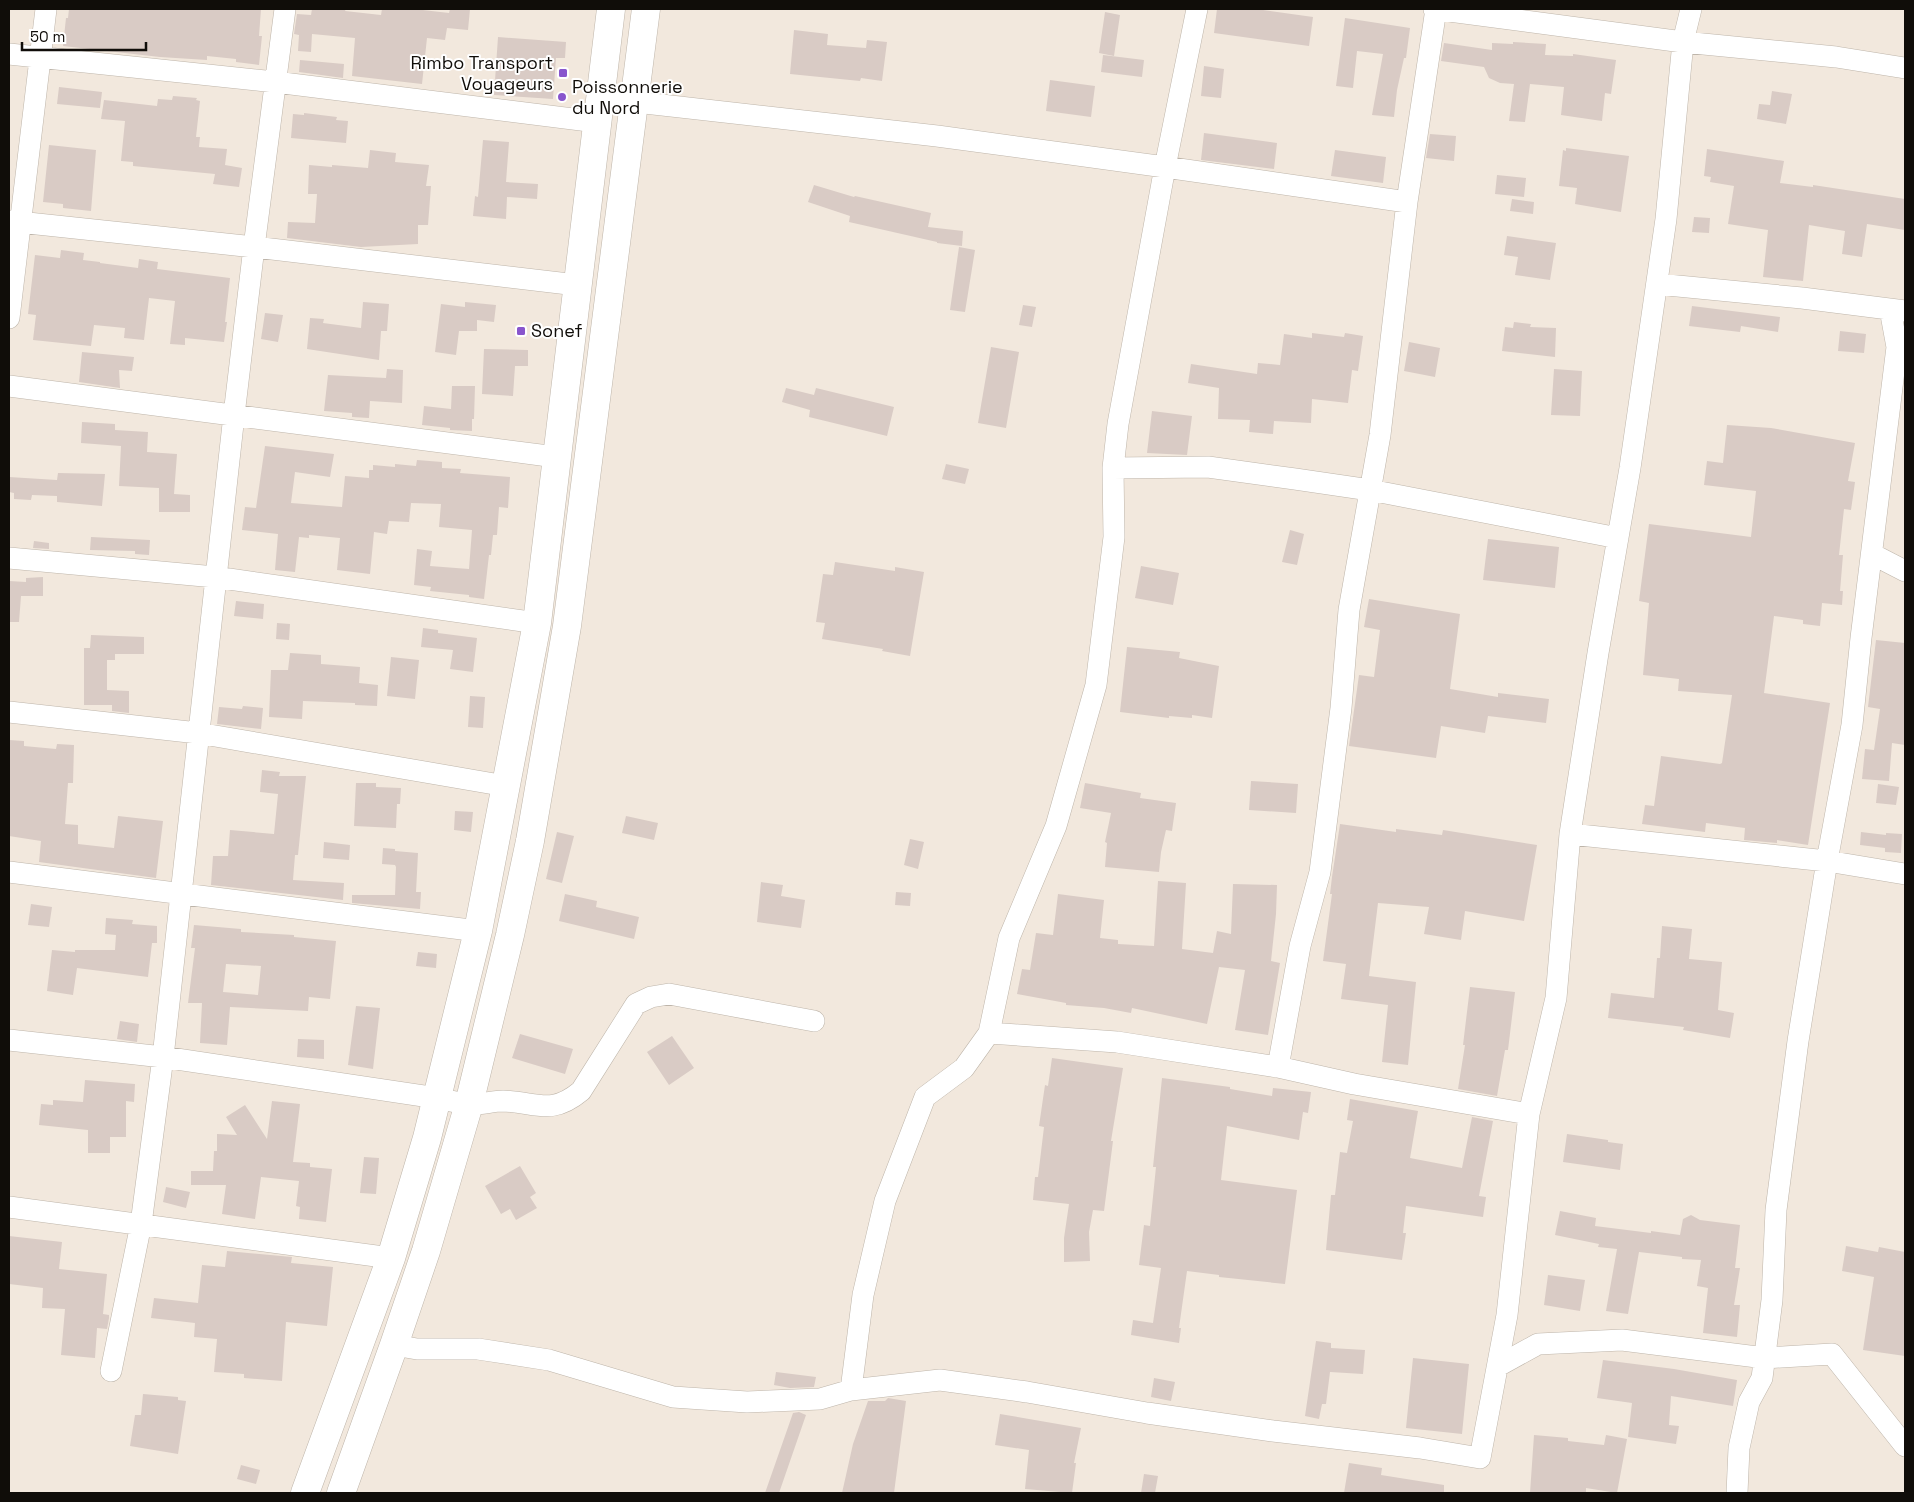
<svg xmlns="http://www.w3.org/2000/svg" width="1914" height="1502" font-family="'Space Grotesk',sans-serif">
  <rect width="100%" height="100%" fill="#f2e8dd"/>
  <path fill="#d9cbc5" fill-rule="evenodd" d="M69,9H261L259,36H262L259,65L236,62V59L207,56V60L160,57L63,46L66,18H68Z
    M312,9H346L345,11L381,15L382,9H414L449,13L450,9H470L468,30L447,28L445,40L427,38L422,84L352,76L355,38L312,34L311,52L298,51L299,35L294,34L297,14L311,15Z
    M1217,9H1256L1313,17L1309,46L1214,33Z
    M1105,12L1120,15L1114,56L1099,53Z
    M1345,18L1410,28L1406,58H1404L1397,90L1394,117L1372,115L1383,54L1357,51L1353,88L1336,86Z
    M794,30L828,34L827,45L866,48L867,40L887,42L882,81L861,78L860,81L790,74Z
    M498,37L566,42L565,58H556L553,99L494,95Z
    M1513,42L1546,44L1545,55L1573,56V54L1616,60L1611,94L1605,93L1602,121L1561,115L1564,87L1530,84L1525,122L1509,121L1514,84L1500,83L1489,78L1484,67L1441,61L1444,43L1492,50V43L1513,44Z
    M1103,55L1144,60L1142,77L1101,72Z
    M300,60L344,64L343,78L299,72Z
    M1204,66L1224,69L1221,98L1201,96Z
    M1050,80L1095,86L1091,117L1046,111Z
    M59,87L102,92L100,108L57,104Z
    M1772,91L1792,94L1786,124L1757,119L1759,104L1770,105Z
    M173,96L197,98L196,100L200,101L196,137H200L199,147L227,149L225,165L242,168L239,187L213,184L215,174L133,166V162L121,161L125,121L101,119L104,100L157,106L158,99L172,100Z
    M304,113L337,117L336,120L348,121L346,143L291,138L293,114L304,115Z
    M1204,133L1277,143L1274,169L1201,160Z
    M1430,134L1456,136L1454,161L1426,158Z
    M483,140L509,142L506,182L538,184L537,199L507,197L506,219L473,216L475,196L478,197Z
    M49,145L96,150L91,211L63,208V204L43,202Z
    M1566,148L1629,156L1621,212L1575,204L1577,188L1559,186L1563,150L1566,151Z
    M1707,149L1784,161L1780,183L1813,187V185L1905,199V230L1867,224L1862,257L1842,254L1845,231L1809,225L1803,281L1763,277L1768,230L1728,224L1734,186L1710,182L1711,177L1704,176Z
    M370,150L396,153L395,162L429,165L426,186H431L428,225H418V244L361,247L287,238L288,222L315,223L317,194H308L309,165L332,167V165L368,168Z
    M1335,150L1386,157L1383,183L1331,176Z
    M1497,175L1526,178L1524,197L1495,194Z
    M814,185L854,197L855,196L931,213L928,227L963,231L962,246L937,243V242L849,222L850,216L808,202Z
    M1512,199L1534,202L1533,214L1510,211Z
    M1694,217L1710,218L1709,233L1692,232Z
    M1507,236L1556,243L1550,280L1515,275L1518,257L1504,255Z
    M959,247L975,250L965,312L950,310Z
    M61,250L84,253L83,260L100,262V263L138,268L139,259L158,262L157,269L230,278L225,322H227L224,342L185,338V345L170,344L175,301L149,298L144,340L124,338L125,328L94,325L91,346L33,340L36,315L28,314L35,255L60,258Z
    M363,302L389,304L387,331H381L379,360L307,349L310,318L324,319L323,323L361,328Z
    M465,302L496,305L494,322L477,320V331H459L456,355L435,352L441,304L465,307Z
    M1023,305L1036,307L1032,327L1019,325Z
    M1692,306L1780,317L1778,332L1741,326L1740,332L1689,326Z
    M265,313L283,315L278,342L261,339Z
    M1514,322L1531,324L1530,327L1556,328L1555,357L1502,351L1505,327L1513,328Z
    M1840,331L1866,334L1864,353L1838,351Z
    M1312,333L1344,337L1345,333L1363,336L1358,371L1352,370L1348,403L1312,399L1311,423L1274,421L1273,434L1249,432L1250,420L1218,419L1219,388L1188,383L1191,364L1257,374L1258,363L1280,365L1284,334L1312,338Z
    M1409,342L1440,348L1435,377L1404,371Z
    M991,347L1019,352L1006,428L978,423Z
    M484,349L528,350V366H515L513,396L482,394Z
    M82,352L134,357L132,371L119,370L120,388L79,382Z
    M387,369L403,370L402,403L370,401L369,418L352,417V413L324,411L328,375L386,378Z
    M1554,369L1582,371L1580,416L1551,415Z
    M452,386H475L474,419H472V431L450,430V428L422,425L424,406L451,409Z
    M786,388L814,395L816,388L894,407L887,436L809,417L810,410L782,402Z
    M1152,411L1192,416L1187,455L1147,453Z
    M82,422L115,424V430L148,432L147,452L177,454L174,494L190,495V512H159V488L119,486L121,446L81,443Z
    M1727,425L1771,428L1855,443L1848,481L1855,482L1851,510L1844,509L1839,555H1843L1840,591H1843L1842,605L1822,603L1820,626L1803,624V620L1774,616L1764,693L1830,703L1808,845L1777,840V843L1744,840L1745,828L1706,823L1705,832L1642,824L1645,805L1654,806L1661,756L1720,764L1722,763L1732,695L1678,691L1679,679L1643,675L1649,603L1639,601L1649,524L1751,537L1756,491L1704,485L1707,461L1723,463Z
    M265,446L334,454L330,477L295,472L291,503L342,507L345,476L369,478V470H373V465L395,467V464L416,466L417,460L442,462V468L461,469L460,473L510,477L508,508L499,507L497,535H493L491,555H489L484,599L469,597V595L430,591L431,587L414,585L417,549L432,551L430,566L469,569L472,530L439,527L441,504L411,503L409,522L389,521L387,534L374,532L370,574L337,570L340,538L309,535V538L299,537L295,572L275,570L278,534L242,530L245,507L256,508Z
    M946,464L969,469L965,484L942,479Z
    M58,473L105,474L102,506L57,502V496L32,495L31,500L14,499V493L9,492V477L57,480Z
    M1290,530L1304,534L1297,565L1282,562Z
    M91,537L150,540L149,555L135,554V551L90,550Z
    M1488,539L1559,547L1555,588L1483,580Z
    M34,541L49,543V549L33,548Z
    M835,562L895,571V567L924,572L910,656L882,651L883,649L822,639L825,623L816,622L823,574L833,575Z
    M1141,566L1179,573L1173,605L1135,598Z
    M43,577V596H21L19,622H9V581L26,582V578Z
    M1369,599L1460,614L1450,689L1498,697V693L1549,699L1546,723L1488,716L1485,733L1441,726L1436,758L1349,746L1359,675L1374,677L1380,630L1364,627Z
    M236,601L264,604L263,619L234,616Z
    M277,623L290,624L289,640L276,639Z
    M423,628L438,630V633L477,638L473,672L450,669L453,650L421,647Z
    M91,635L144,637V654H115V660H107V690L129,691V713L112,711V705H84V648H90Z
    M1876,640L1905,643V745L1892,743L1889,781L1862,779L1865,749L1874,750L1880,709L1868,707Z
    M1127,647L1180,652L1179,658L1219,666L1212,718L1192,715V718L1169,716V718L1120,712Z
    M290,653L321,655V664L360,667L359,683L378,685L377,706L355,705V703L303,701L302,719L269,717L271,670H288Z
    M391,657L419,660L415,699L387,696Z
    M470,696L485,697L483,728L468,727Z
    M243,706L263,708L261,729L217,724L219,707L242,709Z
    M9,740L24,741V746L56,749L57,744L74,745L73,783H68L65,824L78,825V844L114,848L118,816L163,821L156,878L39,862L41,841L9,836Z
    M262,770L280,772L279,776H306L298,855H295L293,880L344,883L343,900L211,885L213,856H228L230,830L274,834L278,794L260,792Z
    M1251,781L1298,784L1296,813L1249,810Z
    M356,783H376V787L401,788L400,804H397L396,828L354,826Z
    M1085,783L1141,793L1140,798L1176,803L1172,831L1166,830L1161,852L1159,872L1105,867L1107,843L1105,842L1111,813L1080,808Z
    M1878,784L1899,787L1896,805L1876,803Z
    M455,811L473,812L471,832L454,830Z
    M626,816L658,823L654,840L622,833Z
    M1340,824L1396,832V829L1442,835L1443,830L1537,845L1524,921L1465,911L1461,940L1424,934L1429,907L1378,903L1369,976L1416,982L1408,1065L1382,1062L1388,1005L1341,999L1346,964L1323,961L1332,894H1330L1332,877Z
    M557,832L574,836L562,883L546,879Z
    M1861,832L1886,835V833L1902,834L1901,853L1885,852V848L1860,845Z
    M910,839L924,842L918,869L904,865Z
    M324,842L350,845L349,860L323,858Z
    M383,848L395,849V851L418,853L416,892H421L420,909L352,903V895H395L396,867L395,865L382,864Z
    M1158,881L1186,883L1182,949L1213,953L1217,931L1231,934L1233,884L1277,885L1276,914L1271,961L1280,963L1268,1035L1235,1030L1245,970L1219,967L1207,1024L1132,1008L1131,1013L1104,1008L1066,1005V1003L1017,994L1022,969L1030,970L1036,933L1053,935L1058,894L1104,900L1100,938L1118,940V944L1154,946Z
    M761,882L783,885L781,896L805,900L801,928L757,922Z
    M896,892L911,893L910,906L895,905Z
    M565,894L597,901L596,907L639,917L634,939L559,921Z
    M31,904L52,907L49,927L28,925Z
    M106,918L133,920L132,924L157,926V943H152L148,977L77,968L73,995L47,991L52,950L75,952V950H115L116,935L105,934Z
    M194,925L241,929V932L294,935V937L336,941L330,999L309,997L308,1011L230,1007L227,1045L200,1043L202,1003H188L195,948H191ZM226,964L261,966L258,995L223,992Z
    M1662,926L1692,929L1689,959L1722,962L1718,1010L1734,1013L1730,1038L1683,1030L1684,1027L1608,1018L1611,993L1654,998L1657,958H1660Z
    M418,952L437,954L436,968L416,966Z
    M1470,987L1515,992L1508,1050H1505L1497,1096L1458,1089L1465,1045H1463Z
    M356,1006L380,1008L373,1069L348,1065Z
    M120,1021L139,1024L137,1042L117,1039Z
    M520,1034L573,1049L565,1074L512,1058Z
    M672,1036L694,1068L669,1085L647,1052Z
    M298,1039L324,1040V1059L297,1057Z
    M1052,1058L1123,1068L1111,1141H1113L1104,1211L1093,1210L1089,1232L1090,1261L1064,1262V1238L1069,1204L1033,1200L1035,1177H1038L1044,1127L1039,1126L1045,1085L1048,1086Z
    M1162,1078L1230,1087V1089L1272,1096L1273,1088L1311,1092L1308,1113L1303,1112L1299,1140L1227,1126L1221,1180L1297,1190L1285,1284L1219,1277V1275L1187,1271L1179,1328H1181L1179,1343L1131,1335L1133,1320L1153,1323L1161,1268L1139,1265L1144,1225L1150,1226L1156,1167H1153Z
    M85,1080L135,1084L134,1102L126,1101V1137H110V1153H88V1130L39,1125L41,1104L53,1105V1100L83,1102Z
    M1350,1099L1418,1111L1410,1158L1462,1168L1472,1117L1493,1121L1479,1196L1486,1197L1483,1217L1406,1206L1403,1233H1406L1402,1260L1326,1250L1331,1195H1335L1340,1152L1347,1153L1353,1121L1347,1120Z
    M272,1101L300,1104L293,1162L310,1163V1167L332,1169L326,1222L299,1219L300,1207L296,1206L299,1181L261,1177L255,1219L222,1214L226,1185H191V1171H213L214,1151H217V1134L237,1135L226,1117L245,1105L267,1139Z
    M1567,1134L1608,1140V1142L1623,1144L1620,1170L1563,1162Z
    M364,1157L379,1158L376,1194L360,1193Z
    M520,1166L536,1193L530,1197L537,1208L516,1220L510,1209L501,1214L485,1186Z
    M166,1187L190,1192L186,1208L163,1202Z
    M1560,1211L1596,1218L1595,1226L1651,1233V1231L1680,1235L1683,1219L1691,1215L1700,1220L1740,1225L1735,1268H1740L1734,1305H1740L1737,1337L1703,1333L1708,1288L1697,1286L1701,1260L1682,1259V1257L1639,1252L1628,1314L1606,1311L1617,1249L1598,1247L1599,1244L1555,1235Z
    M9,1236L62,1242L59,1269L107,1274L103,1314L109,1315V1318L107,1329L97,1328L95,1358L61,1355L65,1309L42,1308L43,1288L9,1284Z
    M1846,1246L1878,1252L1879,1247L1905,1252V1356L1863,1350L1874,1277L1842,1271Z
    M227,1251L292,1257L291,1263L333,1267L327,1326L286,1322L282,1381L244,1378V1374L214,1372L217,1339L194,1337L195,1323L151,1318L154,1298L198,1303L202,1265L225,1267Z
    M1548,1275L1585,1280L1580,1311L1544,1305Z
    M1316,1341L1331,1343V1348L1365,1350L1363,1374L1330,1372L1326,1404H1322L1319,1419L1305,1416Z
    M1413,1358L1469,1364L1462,1434L1406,1428Z
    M1603,1360L1674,1369L1737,1380L1733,1406L1671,1396L1669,1425L1679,1426L1676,1444L1628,1437L1632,1403L1597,1398Z
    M776,1372L816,1377L814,1387L790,1388L774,1385Z
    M1154,1378L1175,1382L1171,1401L1151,1397Z
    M143,1394L178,1397V1400L186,1401L178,1454L130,1446L135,1415H141Z
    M888,1398L906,1401L894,1493H842L853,1444L868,1401H885Z
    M799,1412L806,1415L779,1493H765L793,1413Z
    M1000,1414L1081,1428L1074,1463H1076L1072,1493L1025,1489L1029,1450L995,1445Z
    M1534,1435L1568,1438V1441L1604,1445L1606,1435L1627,1439L1617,1493L1586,1488V1493H1530Z
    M1349,1463L1382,1468L1381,1475L1444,1485V1493H1344Z
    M241,1465L260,1470L256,1484L237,1479Z
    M1144,1474L1158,1476L1155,1493H1141Z"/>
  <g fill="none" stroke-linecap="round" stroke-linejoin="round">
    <defs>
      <path id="minor" d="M1434,9L1683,42L1836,57L1905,68
        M9,54L275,82L597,122
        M600,98L937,136L1165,167L1407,202
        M9,221L254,247L577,285
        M1657,284L1802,298L1905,311
        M9,318L46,9
        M9,386L556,457
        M1113,468L1208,467L1295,479L1370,490L1618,538
        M1872,554L1905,571
        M9,558L215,577L537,623
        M9,712L198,733L506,786
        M1570,834L1827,861L1905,874
        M9,872L478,931
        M989,1033L1117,1042L1278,1067L1354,1084L1529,1114
        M9,1040L163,1057L437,1098C447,1100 458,1103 468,1104C480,1105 492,1101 503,1101C537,1102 551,1116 581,1091L636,1004L651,997L669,994L814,1021
        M1278,1067L1300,946L1320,872L1341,708L1349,610L1380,435L1407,202L1436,9
        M9,1207L391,1258
        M394,1345L417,1349H478L549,1360L673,1397L747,1402L820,1399L851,1390L940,1380L1027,1392L1147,1413L1273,1431L1420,1448L1480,1458L1507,1315L1529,1114L1556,998L1570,834L1598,653L1630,468L1666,219L1683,42L1691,9
        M1498,1366L1538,1344L1622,1340L1765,1358L1832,1354L1905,1446
        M111,1371L141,1224L163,1057L234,415L254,247L285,9
        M851,1390L863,1295L885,1201L925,1097L964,1068L989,1033L1009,938L1056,826L1096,685L1114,537L1113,468L1118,424L1165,167L1197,9
        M1737,1493L1739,1448L1749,1402L1762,1378L1772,1300L1776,1210L1798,1041L1827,861L1852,725L1861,638L1897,347L1890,309"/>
      <path id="highway" d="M305,1493L391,1258L427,1138L478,931L537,623L611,9
        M341,1493L394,1345L426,1251L469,1104L510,935L530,841L567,626L646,9"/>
    </defs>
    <use href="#minor" stroke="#beb5aa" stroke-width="22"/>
    <use href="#highway" stroke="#beb5aa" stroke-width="29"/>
    <use href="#minor" stroke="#fff" stroke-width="21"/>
    <use href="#highway" stroke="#fff" stroke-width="28"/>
  </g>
  <g fill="#8855cd" stroke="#fff" stroke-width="2">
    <rect x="558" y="68" width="10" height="10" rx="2.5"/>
    <circle cx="562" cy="97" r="5"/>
    <rect x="516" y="326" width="10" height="10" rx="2.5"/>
  </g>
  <g text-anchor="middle" stroke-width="4" stroke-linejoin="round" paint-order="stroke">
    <g font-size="18" fill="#100d09" stroke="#fff" text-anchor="start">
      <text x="553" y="69" text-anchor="end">Rimbo Transport<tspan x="553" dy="21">Voyageurs</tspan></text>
      <text x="572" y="93">Poissonnerie<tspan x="572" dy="21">du Nord</tspan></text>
      <text x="531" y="337">Sonef</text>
    </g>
  </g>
  <rect width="1914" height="1502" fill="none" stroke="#100d09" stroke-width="20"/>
  <path d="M22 42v8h124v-8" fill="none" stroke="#100d09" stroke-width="2.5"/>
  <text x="30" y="42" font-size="15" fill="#100d09" stroke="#ffffff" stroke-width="4" paint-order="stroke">50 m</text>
</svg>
